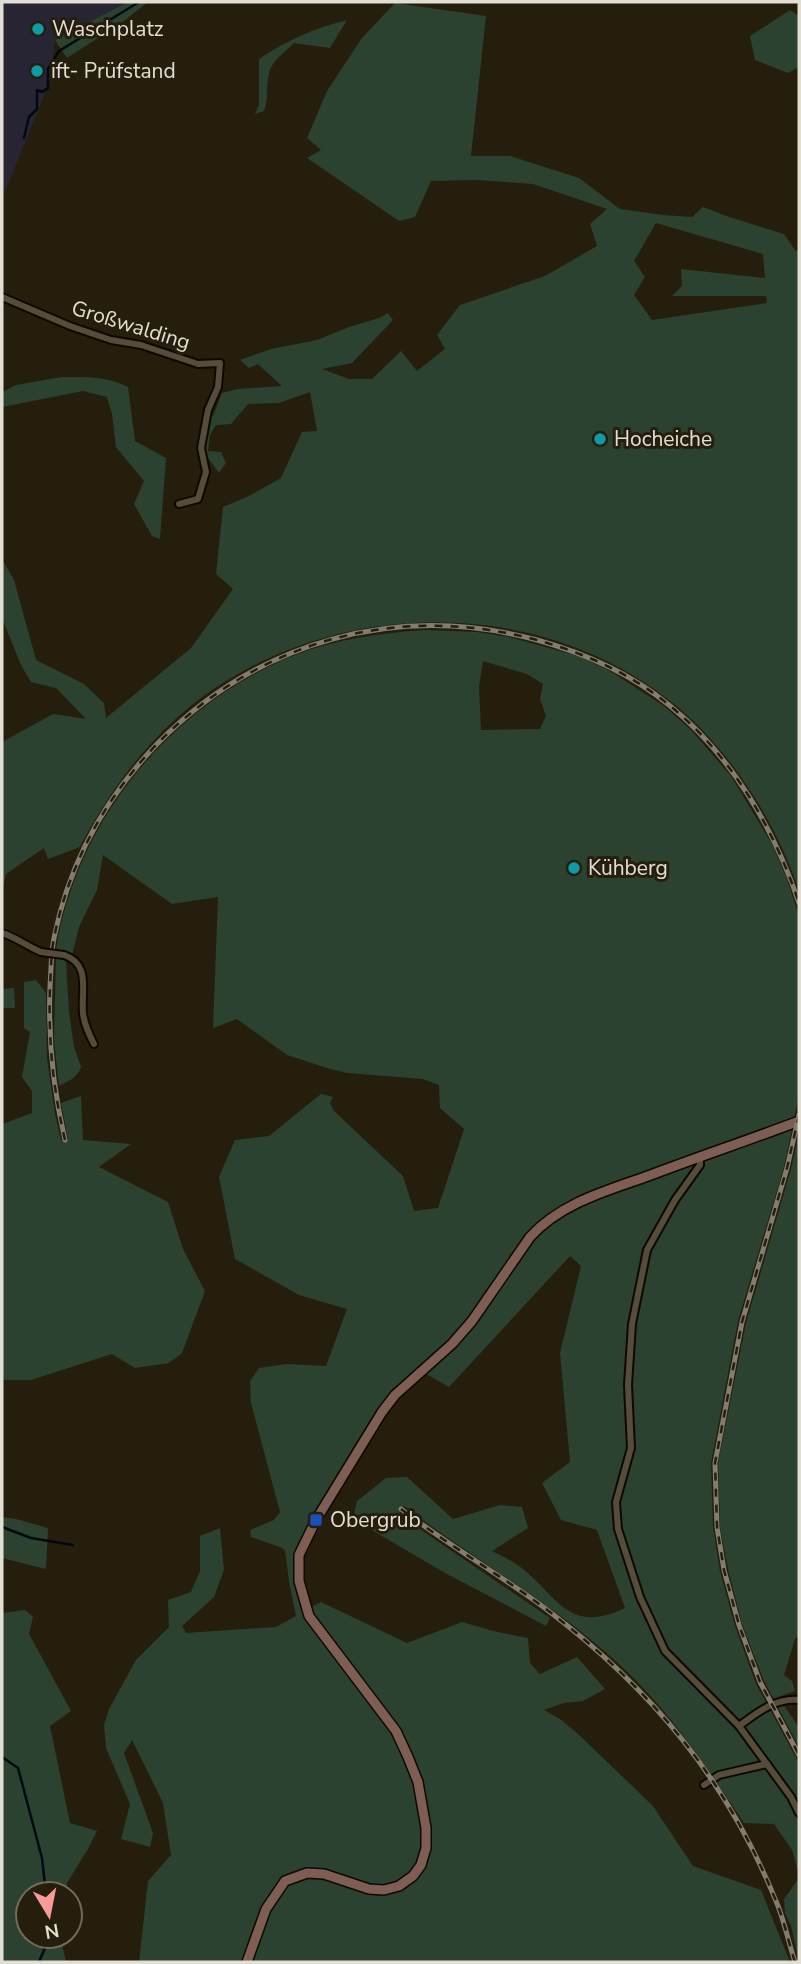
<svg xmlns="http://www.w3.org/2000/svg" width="801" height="1964" font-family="'Nunito Sans',sans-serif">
<rect width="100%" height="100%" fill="#261e0d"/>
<!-- industrial -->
<path fill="#272434" d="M 2,2 L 128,2 L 55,40 L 50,81 L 6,189 L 2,194 Z"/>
<!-- green -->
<g fill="#2a422f" fill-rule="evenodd">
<path d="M 128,2 L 148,2 L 124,21 L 67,58 L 55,40 Z"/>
<path d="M 395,3 L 486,16 L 471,156 L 510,156 L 579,178 L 620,209 L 663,215 L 692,217 L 703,207 L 729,217 L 784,234 L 795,250 L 799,252 L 799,891 C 776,821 728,746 669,700 C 539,598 347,598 212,690 C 155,729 111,787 80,847 L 48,859 L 44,848 L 6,874 L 2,892 L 2,742 L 53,714 L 86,719 L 56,688 L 31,682 L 21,665 L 2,618 L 2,559 L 14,580 L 36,660 L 84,684 L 104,703 L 106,718 L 191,648 L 233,589 L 216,574 L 223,507 L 249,496 L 281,478 L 302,432 L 317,431 L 310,392 L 279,403 L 248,404 L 231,424 L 216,425 L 210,435 L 208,451 L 221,452 L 226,463 L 219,473 L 205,454 L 210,415 L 213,416 L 222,393 L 238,389 L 282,386 L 258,364 L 249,368 L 240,360 L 271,349 L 317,340 L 349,327 L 379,318 L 388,313 L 393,320 L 352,363 L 322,369 L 349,379 L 372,379 L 401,351 L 417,371 L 445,349 L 437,335 L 460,305 L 545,276 L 597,246 L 590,224 L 607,209 L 533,184 L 477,180 L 431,181 L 415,217 L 399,221 L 307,158 L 321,150 L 307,138 L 327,91 L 362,38 ZM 656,223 L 763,254 L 765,278 L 681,269 L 682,286 L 672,296 L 766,296 L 767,303 L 652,320 L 634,295 L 645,277 L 634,261 Z"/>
<path d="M 790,10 L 799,16 L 799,67 L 788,73 L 755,60 L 750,36 Z"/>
<path d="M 347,20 L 330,48 L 294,43 C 288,50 278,56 273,64 C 264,77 270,97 264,111 L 255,114 L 259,105 L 259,59 C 287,40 315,28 347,20 Z"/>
<path d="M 62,377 C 85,377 107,376 128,387 L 135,441 L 166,458 L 160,539 L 152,536 L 134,504 L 144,481 L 116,447 L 112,414 L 107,397 L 83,391 L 2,407 L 2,392 L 16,385 Z"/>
<path d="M 425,630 L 477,632 L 509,637 L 578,656 L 610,671 L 664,706 L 691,730 L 731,776 L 772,844 L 787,879 L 799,916 L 799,1095 L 784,1167 L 738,1321 L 711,1463 L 713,1527 L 720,1571 L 735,1626 L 756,1684 L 799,1763 L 799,1875 L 792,1850 L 774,1824 L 744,1823 C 702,1760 662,1699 603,1650 C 541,1596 469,1556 404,1506 L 399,1513 L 424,1532 L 550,1618 L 546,1626 L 445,1573 L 353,1519 L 357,1501 L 386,1478 L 407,1477 L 453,1519 L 500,1505 L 522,1507 L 528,1528 L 492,1551 C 500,1555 509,1559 516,1564 C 556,1591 565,1637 625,1608 L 597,1530 L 561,1520 L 542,1483 L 570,1462 L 560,1353 L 581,1266 L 570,1256 L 449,1387 L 421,1371 L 395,1395 L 299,1555 L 307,1609 L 321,1602 L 407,1643 L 462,1622 L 493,1631 L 528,1638 L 530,1663 L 540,1674 L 577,1657 L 605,1689 L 583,1701 L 564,1703 L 544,1710 L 560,1719 L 577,1733 L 653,1806 L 693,1866 L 761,1890 L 790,1962 L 139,1962 L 148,1881 L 171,1855 L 163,1803 L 132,1740 L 124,1753 L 153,1833 L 150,1847 L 121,1839 L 130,1804 L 106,1748 L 104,1725 L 109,1709 L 136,1660 L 169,1627 L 168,1600 L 191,1592 L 200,1571 L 200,1536 L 220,1528 L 224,1570 L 214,1597 L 182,1626 L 186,1633 L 276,1627 L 296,1616 L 289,1581 L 285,1550 L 280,1547 L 251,1537 L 250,1530 L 274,1520 L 280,1512 L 251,1403 L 250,1381 L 259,1368 L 287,1364 L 326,1366 L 347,1309 L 299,1295 L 235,1259 L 219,1177 L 235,1140 L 269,1136 L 321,1094 L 333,1097 L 330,1103 L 334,1111 L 403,1176 L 414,1211 L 438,1208 L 464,1129 L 440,1108 L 439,1085 L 423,1079 L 347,1073 L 327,1068 L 287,1055 L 237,1019 L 213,1028 L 218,897 L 172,904 L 103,855 L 97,890 L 79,927 L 72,955 L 56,952 C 58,931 64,910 71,890 C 107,785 192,696 295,655 C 337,639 380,633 425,630 ZM 483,661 L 527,674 L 543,684 L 540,699 L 546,716 L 540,729 L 481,730 L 479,687 Z"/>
<path d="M 56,956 L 62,956 L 66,962 L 69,1012 L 74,1047 L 81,1067 L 79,1072 L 72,1079 L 59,1086 L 54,1040 Z"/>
<path d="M 36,980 L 46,993 L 47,1059 L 55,1114 L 61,1140 L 68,1139 L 61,1103 L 81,1096 L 83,1140 L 131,1144 L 99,1167 L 168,1202 L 183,1249 L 205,1291 L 182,1353 L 169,1363 L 135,1368 L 112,1354 L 31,1380 L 2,1380 L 2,1124 L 32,1113 L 32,1091 L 22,1077 L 30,1032 L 24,1028 L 24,982 Z"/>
<path d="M 14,988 L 15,1008 L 2,1008 L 2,989 Z"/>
<path d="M 799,1133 L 799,1636 L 795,1639 L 784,1675 L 792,1681 L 795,1691 L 778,1697 L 799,1727 L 799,1747 L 764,1681 L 742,1624 L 728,1569 L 720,1527 L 718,1463 L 746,1323 L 791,1169 Z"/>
<path d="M 2,1517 L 16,1519 L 48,1528 L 46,1569 L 2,1558 Z"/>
<path d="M 25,1610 L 33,1617 L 29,1634 L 71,1711 L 50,1726 L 70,1823 L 97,1831 L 88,1849 L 67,1883 L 67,1894 L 28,1894 L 28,1936 L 64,1936 L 63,1948 L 66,1962 L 2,1962 L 2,1613 Z"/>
<path d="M 799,1878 L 799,1962 L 791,1926 L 785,1913 L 784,1899 Z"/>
</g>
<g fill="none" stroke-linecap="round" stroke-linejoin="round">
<!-- stream -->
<g stroke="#000812" stroke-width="2.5">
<path d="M 24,138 L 29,117 L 37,109 L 37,90 L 42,92 L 48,88 L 48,69 L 59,51 L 139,2"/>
<path d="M 2,1527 L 31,1538 L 73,1545"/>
<path d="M 2,1757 L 18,1768 L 42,1858 L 46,1894"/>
<path d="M 39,1962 L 50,1936"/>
</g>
<defs>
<g id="street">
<path d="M 2,297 L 70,326 L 111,340 L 141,345 L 198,364 L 220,363 L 218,387 L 208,410 L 201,448 L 206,472 L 198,499 L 179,504"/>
<path d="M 2,933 C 13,936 29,947 41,952"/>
<path d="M 64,955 C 91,964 81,990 83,1013 C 84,1024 89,1034 94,1044"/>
<path d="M 700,1157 L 700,1165 L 675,1200 L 647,1250 L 632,1324 L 628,1385 L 631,1448 L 616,1502 L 618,1529 L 640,1597 L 665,1651 L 739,1726 L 791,1797 L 799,1813"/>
<path d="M 739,1726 C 758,1712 775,1698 799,1700"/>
<path d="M 704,1785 L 719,1775 L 767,1764"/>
</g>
<path id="secondary" d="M 247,1962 L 266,1909 L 285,1881 L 307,1873 L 324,1874 L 369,1889 L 384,1890 L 399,1886 L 413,1876 L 421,1865 L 426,1848 L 426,1828 L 418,1782 L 408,1757 L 396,1731 L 309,1616 L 299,1581 L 299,1555 L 316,1520 L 382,1412 L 395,1395 L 452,1344 L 472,1321 L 530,1237 C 561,1203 606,1191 648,1176 C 698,1157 749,1140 799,1121"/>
</defs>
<!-- street casing -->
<use href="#street" stroke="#0f0800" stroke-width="10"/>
<!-- secondary casing -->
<use href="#secondary" stroke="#0f0800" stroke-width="12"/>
<!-- street -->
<use href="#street" stroke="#554c39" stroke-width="6"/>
<!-- secondary -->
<use href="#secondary" stroke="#7e5d53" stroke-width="9"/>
<defs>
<g id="rail">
<path d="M 799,1115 L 787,1168 L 742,1322 L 715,1463 L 717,1527 L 724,1570 L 739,1625 L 760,1682 L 799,1755"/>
<path d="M 65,1140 C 53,1089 48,1039 50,987 C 51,971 51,953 54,938 C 69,864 105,798 157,744 C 258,641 397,602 537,640 C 584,653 630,673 669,705 C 731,755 774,828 799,903"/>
<path d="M 401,1509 C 448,1545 499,1574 546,1609 C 652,1689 729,1782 778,1906 C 785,1924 789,1944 795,1962"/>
</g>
</defs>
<!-- rail casing -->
<use href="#rail" stroke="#847d6f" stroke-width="5"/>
<!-- rail -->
<use href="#rail" stroke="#261e0d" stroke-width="2.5" stroke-dasharray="8" stroke-linecap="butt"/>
<defs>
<path id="street-bridge" d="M 41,952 L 64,955"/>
</defs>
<!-- street-bridge casing -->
<use href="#street-bridge" stroke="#0f0800" stroke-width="10" stroke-linecap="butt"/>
<!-- street-bridge -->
<use href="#street-bridge" stroke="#554c39" stroke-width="6"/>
</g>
<!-- markers -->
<g fill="#0f9aa8" stroke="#261e0d" stroke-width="2.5">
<circle cx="38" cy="29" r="7"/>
<circle cx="37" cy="71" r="7"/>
<circle cx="600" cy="439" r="7"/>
<circle cx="574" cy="868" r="7"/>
</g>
<rect fill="#1a4fb4" stroke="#261e0d" stroke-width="2.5" x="309" y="1513" width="14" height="14" rx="3.5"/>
<g text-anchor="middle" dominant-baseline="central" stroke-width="6" stroke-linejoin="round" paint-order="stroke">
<!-- poi labels -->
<g font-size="21" fill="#e3ded3" stroke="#261e0d" text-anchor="start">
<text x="52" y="29">Waschplatz</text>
<text x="51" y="71">ift- Prüfstand</text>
<text x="614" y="439">Hocheiche</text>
<text x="588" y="868">Kühberg</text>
<text x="330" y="1520">Obergrub</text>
</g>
<!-- street labels -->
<g font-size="21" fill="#e3ded3" stroke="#261e0d">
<text transform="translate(131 325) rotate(17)">Großwalding</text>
</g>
</g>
<!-- border -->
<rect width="801" height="1964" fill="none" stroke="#e3ded3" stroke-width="7"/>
<!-- north arrow -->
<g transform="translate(49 1915) rotate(170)"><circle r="33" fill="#261e0d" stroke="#726b5c" stroke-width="2"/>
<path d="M0-5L12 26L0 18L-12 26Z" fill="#f59c96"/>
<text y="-10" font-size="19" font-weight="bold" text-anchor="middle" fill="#e3ded3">N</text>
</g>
</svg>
